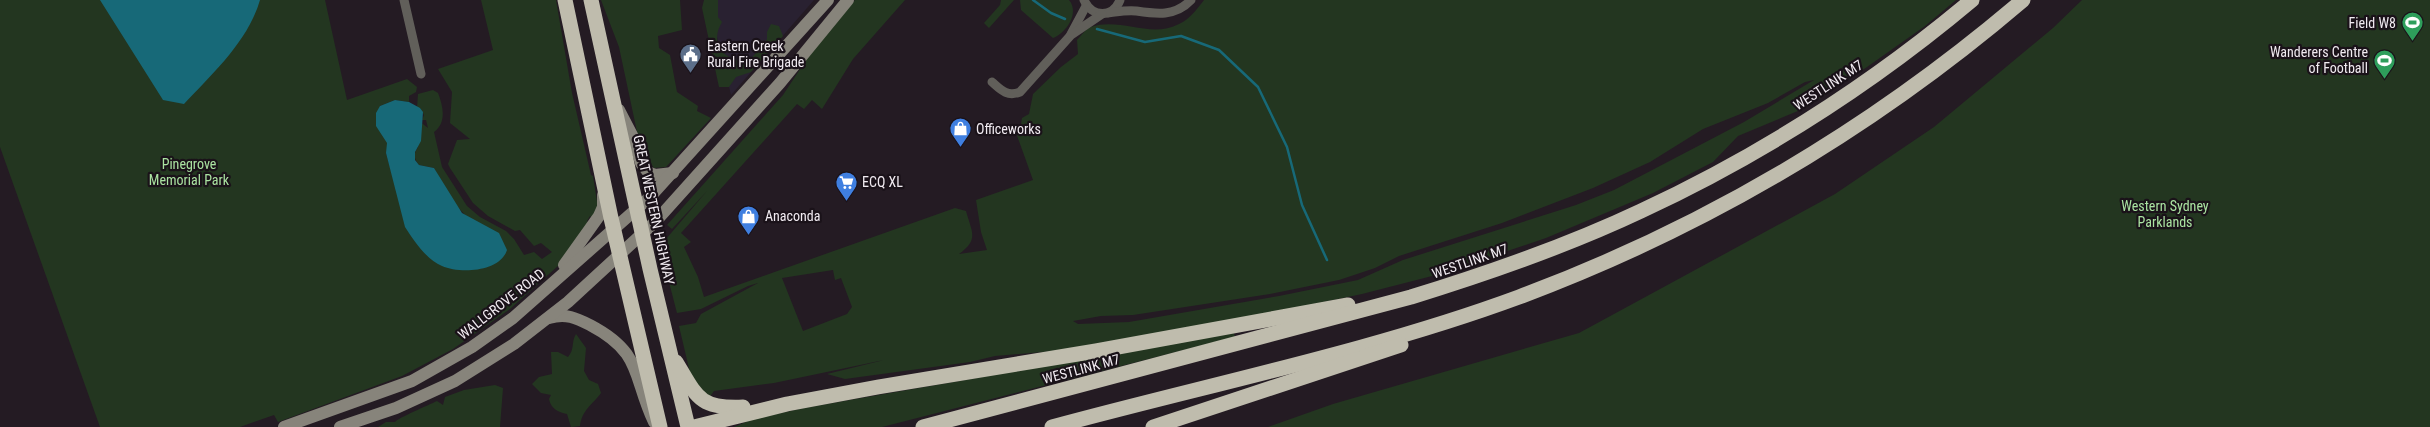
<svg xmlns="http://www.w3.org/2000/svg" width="2430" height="427" font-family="'Roboto Condensed',sans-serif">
<rect width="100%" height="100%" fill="#241b23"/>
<!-- education -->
<path fill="#292131" d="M 708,0 L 814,0 L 731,95 Z"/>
<!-- green -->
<g fill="#233620" fill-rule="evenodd">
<path d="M 0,0 L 325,0 L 347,100 L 407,79 L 417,87 L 416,92 L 409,96 L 409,102 L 395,100 L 380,106 L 419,121 L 428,128 L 426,120 L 422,120 L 424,115 L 420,108 L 417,108 L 418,94 L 433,90 L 438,93 C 443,106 447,122 434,132 L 442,167 L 467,206 L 480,217 L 506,231 L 514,239 L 524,255 L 534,252 L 542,259 L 552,252 L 541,243 L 534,246 L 520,230 L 515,231 L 488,216 L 473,203 L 450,168 L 448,164 L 457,140 L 470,139 L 450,123 L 452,92 L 438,69 L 493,50 L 481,0 L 556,0 L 572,93 L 591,175 L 593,176 L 598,208 L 593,219 L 590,216 L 587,221 L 590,225 L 559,265 L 510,309 L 453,349 L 402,376 L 278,422 L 274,415 L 240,427 L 100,427 L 0,147 ZM 418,147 C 413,154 414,159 419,165 L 434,168 C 444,187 454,207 471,220 L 398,195 L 386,153 Z"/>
<path d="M 601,0 L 680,0 L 682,30 L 658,36 L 659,48 L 670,55 L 677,92 L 698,106 L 697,111 L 711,118 L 666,167 L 654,168 L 649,161 L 643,160 L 619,47 Z"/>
<path d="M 704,0 L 718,0 L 718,17 L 722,22 C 708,45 726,63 750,60 L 767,39 L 767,32 L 771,24 L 779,26 L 783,36 L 751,72 L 736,77 L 729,87 L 719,87 L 702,8 Z"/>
<path d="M 855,0 L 905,0 L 853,59 L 822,109 L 812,100 L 804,109 L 797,104 L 681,233 L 691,242 L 684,247 L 698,277 L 704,297 L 955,208 L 966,211 C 972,233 979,239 959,254 L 987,250 L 981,232 L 976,200 L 1033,180 L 1015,130 L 1021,124 L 1022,118 L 1029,114 L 1033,94 L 1061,67 L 1078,54 L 1077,40 C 1081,36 1086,28 1091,27 C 1120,17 1151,39 1179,24 C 1190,19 1197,9 1204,0 L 1956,0 L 1925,26 L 1867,67 L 1805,108 L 1738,136 L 1713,162 L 1653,193 L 1546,238 L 1436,275 L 1362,294 L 1280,311 L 1055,351 L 995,356 L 970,362 L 845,379 L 827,374 L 884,360 L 774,383 L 714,391 L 709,398 L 691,377 L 679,326 L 696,323 L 701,314 L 758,283 L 748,286 L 701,309 L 677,313 L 670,286 L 658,253 L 661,253 L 666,239 L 707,191 L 672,229 L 667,225 L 783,95 L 822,36 ZM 1814,80 L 1744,122 L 1614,190 L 1576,205 L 1403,260 L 1358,280 L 1279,296 L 1129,322 L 1078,324 L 1073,321 L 1101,316 L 1133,315 L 1270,294 L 1339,280 L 1375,268 L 1399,256 L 1502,223 L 1593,188 L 1650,162 L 1703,129 L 1768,103 L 1805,82 ZM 833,270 L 835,280 L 841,278 L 852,307 L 847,314 L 803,331 L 782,278 Z"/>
<path d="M 1001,0 L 1014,0 L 989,28 L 984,23 L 1000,5 Z"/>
<path d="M 1020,0 L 1069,0 C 1080,13 1066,33 1053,38 L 1021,10 Z"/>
<path d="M 2082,0 L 2430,0 L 2430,427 L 1268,427 L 1333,404 L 1579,333 L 1835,194 L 1934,127 L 2053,28 Z"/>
<path d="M 1234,333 L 1235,337 L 882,427 L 734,427 L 753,419 L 804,408 Z"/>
<path d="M 576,334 L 586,348 L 584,371 L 589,380 L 598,384 L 601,393 C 592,405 582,410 580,426 L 571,427 L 567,414 C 558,412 551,409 549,399 L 551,395 L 541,393 L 532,384 L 539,377 L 552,374 L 551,352 L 558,352 L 568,357 C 575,349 571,342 576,334 Z"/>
<path d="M 495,385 L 503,388 L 500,427 L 378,427 L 386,422 L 395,422 C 398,418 429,405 437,401 L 443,405 L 445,397 L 464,390 Z"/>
</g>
<!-- water -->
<g fill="#176978">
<path d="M 100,0 L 260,0 C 248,41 213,73 184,104 L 163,100 Z"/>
<path d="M 395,100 L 409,102 L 420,108 L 423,112 L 421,141 L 415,152 L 415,160 L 419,165 L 434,168 L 462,213 L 499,233 L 507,250 C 500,272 460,274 442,266 C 426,259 414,241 405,227 L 386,153 L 387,143 L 376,126 L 376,113 L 380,106 Z"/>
</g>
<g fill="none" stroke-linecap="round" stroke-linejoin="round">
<!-- stream -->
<g stroke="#176978" stroke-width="2.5">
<path d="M 1033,0 L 1051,13 L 1065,19"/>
<path d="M 1097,29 L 1145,42 L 1181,36 L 1219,50 L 1258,87 L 1287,147 L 1302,205 L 1327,260"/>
</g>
<!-- street -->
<g stroke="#615f5a" stroke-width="9">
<path d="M 404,0 L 421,74"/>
<path d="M 1084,0 C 1092,18 1113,18 1120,0"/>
<path d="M 1108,13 C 1117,12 1126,10 1136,11 C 1156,14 1175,17 1191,0"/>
<path d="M 1071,34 L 1086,6"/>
<path d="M 992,82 C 1001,90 1007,97 1020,92 L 1071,35 L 1102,14"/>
</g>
<!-- secondary -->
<g stroke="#87847b" stroke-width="12">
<path d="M 619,110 L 633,137 L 641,163 L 648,172 L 655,175 L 673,173"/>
<path d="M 564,265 L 599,216 L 603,207 L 603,195"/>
<path d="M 549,318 C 566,313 576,318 590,325 C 643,353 632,375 654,422"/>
<path d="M 284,427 L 412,381 L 472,347 L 513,318 L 650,197 L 828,0"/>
<path d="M 340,427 L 396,408 L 455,381 L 514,344 L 568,302 L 656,221 L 780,83 L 848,0"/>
</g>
<!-- highway -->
<g stroke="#bfbcad" stroke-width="15">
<path d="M 565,0 L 611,218 L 660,427"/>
<path d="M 591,0 L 650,269 L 688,427"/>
<path d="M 676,362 C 697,397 699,409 743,407"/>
<path d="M 694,427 L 787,404 L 878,387 L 1096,351 L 1348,305"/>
<path d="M 923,427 L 1411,297 C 1489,273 1567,246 1641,211 C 1759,156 1872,84 1972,0"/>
<path d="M 1052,427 C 1206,385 1370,352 1519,297 C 1704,228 1873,128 2023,0"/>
<path d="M 1153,427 L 1401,345"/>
</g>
</g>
<!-- icons -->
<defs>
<symbol id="stadium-pin" viewBox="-11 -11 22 30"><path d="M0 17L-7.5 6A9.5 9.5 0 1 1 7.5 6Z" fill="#2e9e5b" stroke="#1a1219"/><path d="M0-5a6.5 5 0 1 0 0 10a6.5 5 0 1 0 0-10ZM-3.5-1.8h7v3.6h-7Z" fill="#fff"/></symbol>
<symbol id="civic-pin" viewBox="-11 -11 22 30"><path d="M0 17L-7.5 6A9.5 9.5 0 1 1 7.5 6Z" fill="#5c6f8a" stroke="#1a1219"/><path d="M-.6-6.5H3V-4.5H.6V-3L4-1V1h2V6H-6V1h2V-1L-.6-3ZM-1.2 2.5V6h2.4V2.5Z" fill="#fff"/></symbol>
<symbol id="shop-pin" viewBox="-11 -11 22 30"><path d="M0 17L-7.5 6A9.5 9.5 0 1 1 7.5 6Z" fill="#3f7fe0" stroke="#1a1219"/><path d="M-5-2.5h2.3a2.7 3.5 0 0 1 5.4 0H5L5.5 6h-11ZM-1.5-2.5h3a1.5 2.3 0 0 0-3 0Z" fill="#fff"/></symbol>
<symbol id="supermarket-pin" viewBox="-11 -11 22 30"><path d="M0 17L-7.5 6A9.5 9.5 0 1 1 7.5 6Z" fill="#3f7fe0" stroke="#1a1219"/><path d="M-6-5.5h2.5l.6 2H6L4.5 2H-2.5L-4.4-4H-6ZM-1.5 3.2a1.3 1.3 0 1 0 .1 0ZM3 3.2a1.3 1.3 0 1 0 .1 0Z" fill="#fff"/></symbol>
</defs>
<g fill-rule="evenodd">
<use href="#stadium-pin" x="2400" y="10" width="25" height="34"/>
<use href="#civic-pin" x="678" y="42" width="25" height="34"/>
<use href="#stadium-pin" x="2372" y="48" width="25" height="34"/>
<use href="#shop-pin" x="948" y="116" width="25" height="34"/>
<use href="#supermarket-pin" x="834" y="170" width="25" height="34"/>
<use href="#shop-pin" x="736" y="204" width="25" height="34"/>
</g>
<g text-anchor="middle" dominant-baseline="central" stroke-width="4.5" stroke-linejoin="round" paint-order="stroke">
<!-- poi labels -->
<g font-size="14" fill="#f1ebf1" stroke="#1a1219" text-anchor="start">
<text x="2396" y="23" text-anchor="end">Field W8</text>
<text x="707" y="46">Eastern Creek<tspan x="707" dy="16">Rural Fire Brigade</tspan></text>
<text x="2368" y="52" text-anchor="end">Wanderers Centre<tspan x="2368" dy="16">of Football</tspan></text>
<text x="976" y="129">Officeworks</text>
<text x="862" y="182">ECQ XL</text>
<text x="765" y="216">Anaconda</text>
</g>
<!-- street labels -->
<g font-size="14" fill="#f1ebf1" stroke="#1a1219">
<text transform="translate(1828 85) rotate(-33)">WESTLINK M7</text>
<text transform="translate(654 210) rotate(78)">GREAT WESTERN HIGHWAY</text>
<text transform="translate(1470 261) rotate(-19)">WESTLINK M7</text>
<text transform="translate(501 304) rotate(-38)">WALLGROVE ROAD</text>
<text transform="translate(1081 369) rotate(-15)">WESTLINK M7</text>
</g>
<!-- park labels -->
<g font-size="14" fill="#aae3a1" stroke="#1a1219">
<text x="189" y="164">Pinegrove<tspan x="189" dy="16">Memorial Park</tspan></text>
<text x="2165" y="206">Western Sydney<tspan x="2165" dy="16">Parklands</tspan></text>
</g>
</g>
</svg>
